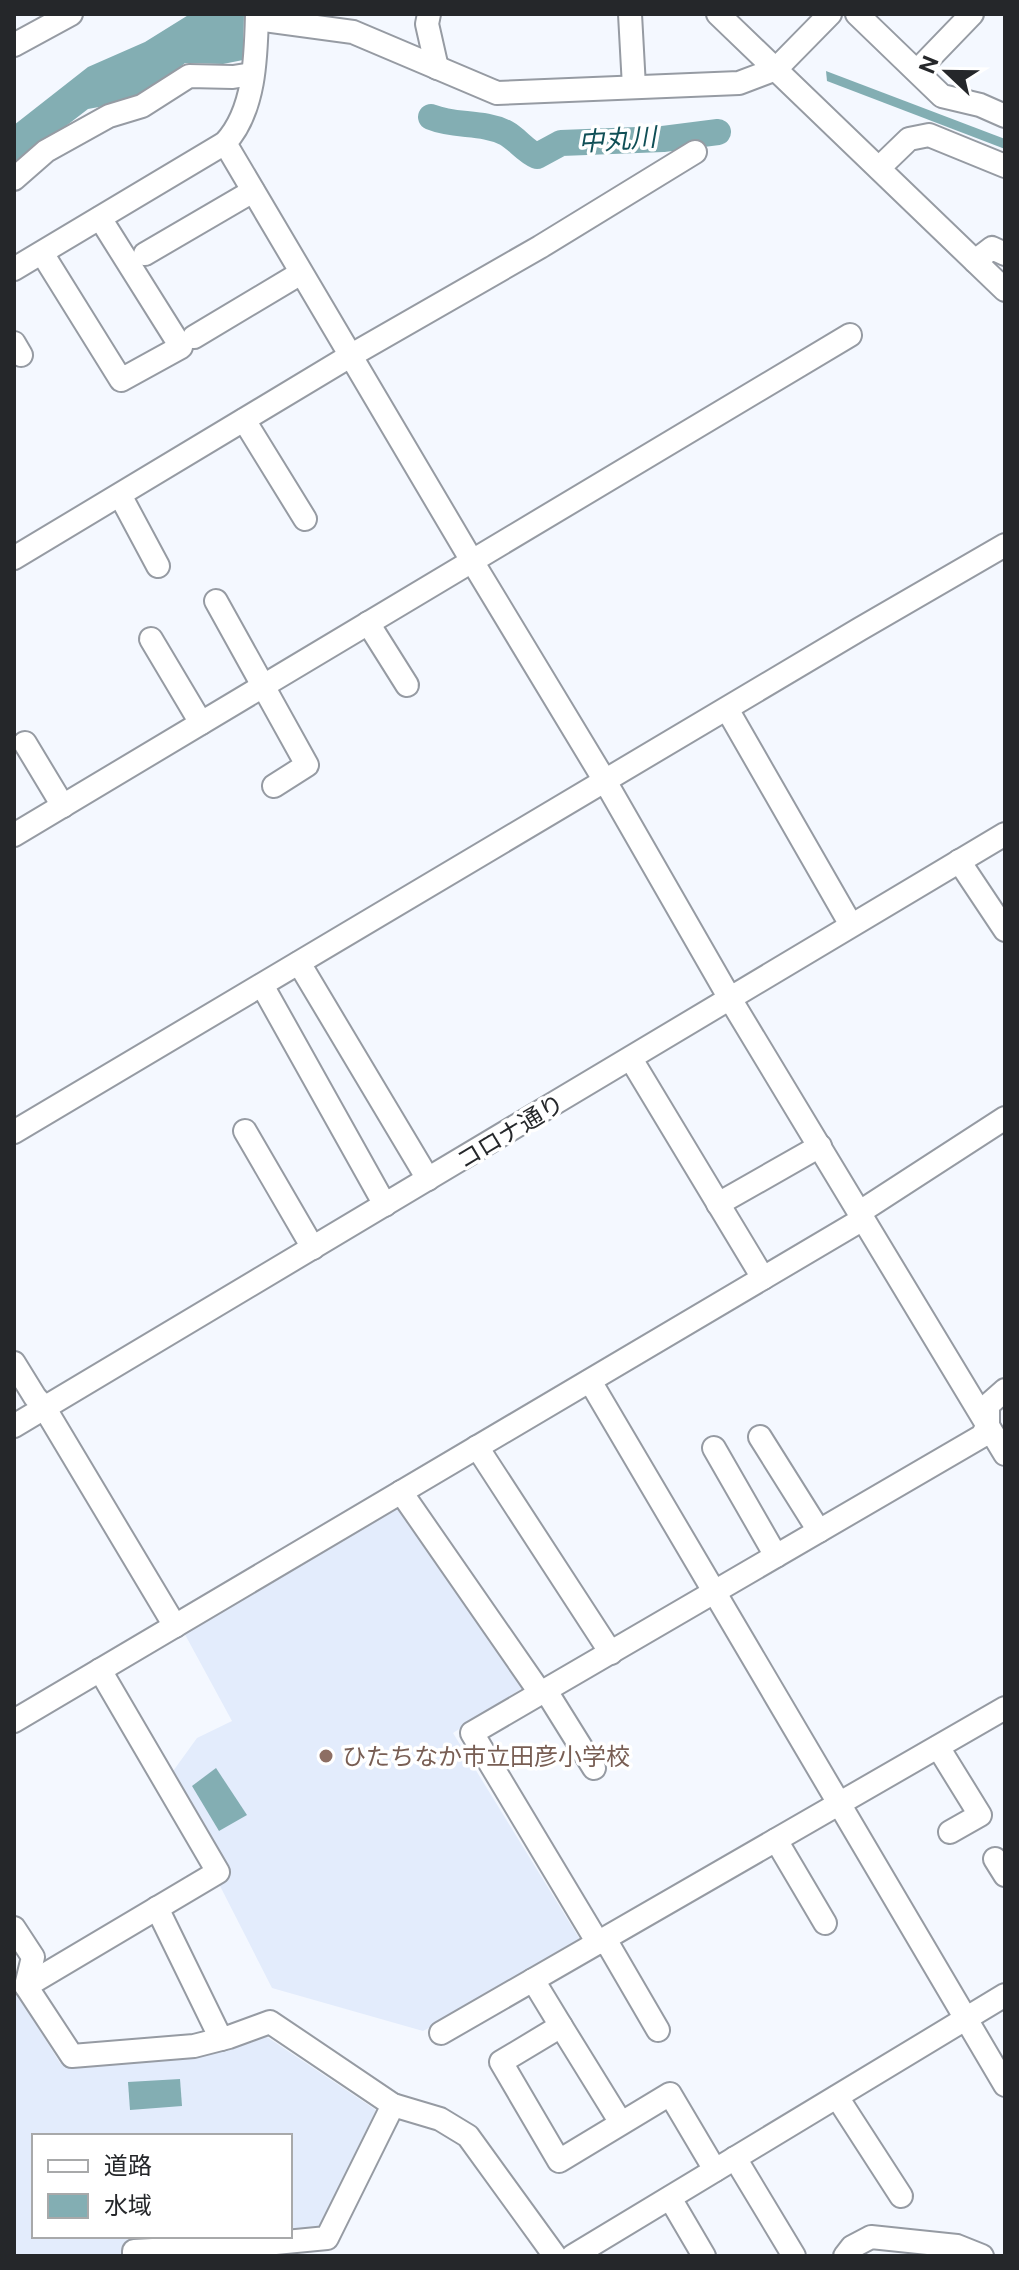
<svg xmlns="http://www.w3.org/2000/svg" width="1019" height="2270" font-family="'Public Sans','Noto Sans JP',sans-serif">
<rect width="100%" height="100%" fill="#f4f8ff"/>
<!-- built -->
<g fill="#e3ecfc">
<path d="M 395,1501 L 524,1687 L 453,1733 L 584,1946 L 423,2031 L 272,1988 L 219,1884 L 171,1774 L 197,1738 L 232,1721 L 182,1629 Z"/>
<path d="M 14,1988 L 60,2063 L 194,2053 L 261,2033 L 376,2110 L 317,2232 L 290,2234 L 290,2136 L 34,2136 L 34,2236 L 266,2236 L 125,2256 L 14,2256 Z"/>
</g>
<!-- water -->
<g fill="#83aeb3">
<path d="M 190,14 L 244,14 L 243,60 L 223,64 L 185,63 L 142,99 L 88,109 L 14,166 L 14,125 L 88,67 L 145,42 Z"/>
<path d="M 826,71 L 1005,139 L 1005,149 L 827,81 Z"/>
<path d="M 216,1768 L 247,1815 L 219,1831 L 192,1786 Z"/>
<path d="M 180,2079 L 182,2106 L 130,2110 L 128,2082 Z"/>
</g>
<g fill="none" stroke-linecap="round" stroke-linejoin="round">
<!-- river -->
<path stroke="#83aeb3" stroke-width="26" d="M 431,117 C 455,127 482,121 506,133 C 517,139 525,151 537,156 L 561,143 L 663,139 L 718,132"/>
<defs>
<g id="minor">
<path d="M 429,14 L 427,24 L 437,68"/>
<path d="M 630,14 L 634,87"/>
<path d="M 718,14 L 1005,290"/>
<path d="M 857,14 L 942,96 L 980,105 L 1005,116"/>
<path d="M 257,19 L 353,32 L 497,93 L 739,83 L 776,69 L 830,14"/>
<path d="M 14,45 L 71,14"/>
<path d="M 917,71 L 972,14"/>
<path d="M 225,143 L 472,561 L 605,781 L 729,997 L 1005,1454"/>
<path d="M 879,168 L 909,139 L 929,135 L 1005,166"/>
<path d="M 14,179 L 46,151 L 109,116 L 142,106 L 189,76 L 233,77 L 252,74"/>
<path d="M 42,253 L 121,380 L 181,347 L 100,218"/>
<path d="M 145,254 L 253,191"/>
<path d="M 975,261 L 992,248 L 1005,254"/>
<path d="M 14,269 L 225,143 C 255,111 256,56 257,14"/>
<path d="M 194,337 L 301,273"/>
<path d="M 14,343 L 21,355"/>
<path d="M 244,420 L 305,519"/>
<path d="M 120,495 L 158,566"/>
<path d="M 14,558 L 350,356 L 540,247 L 695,152"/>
<path d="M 216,601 L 307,765 L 274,786"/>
<path d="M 368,623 L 407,685"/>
<path d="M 151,639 L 201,723"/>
<path d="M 727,709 L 851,925"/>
<path d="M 25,743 L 63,806"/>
<path d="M 14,835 L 850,335"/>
<path d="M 959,861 L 1005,930"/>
<path d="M 299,963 L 428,1179"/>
<path d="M 262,985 L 385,1205"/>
<path d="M 631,1059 L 763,1278"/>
<path d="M 245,1131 L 313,1248"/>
<path d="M 14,1132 L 860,629 L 1005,545"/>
<path d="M 718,1204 L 820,1146"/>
<path d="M 860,1212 L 1005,1118"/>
<path d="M 14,1363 L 35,1397 L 44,1407 L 175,1626"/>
<path d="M 590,1381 L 1005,2085"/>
<path d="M 14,1426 L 1005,834"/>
<path d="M 760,1437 L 819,1531"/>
<path d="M 477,1447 L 611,1653"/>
<path d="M 714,1448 L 776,1556"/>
<path d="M 401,1492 L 541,1694"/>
<path d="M 546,1691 L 594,1768"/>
<path d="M 14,1721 L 863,1219"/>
<path d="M 938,1747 L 980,1815 L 950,1832"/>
<path d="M 776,1840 L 825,1923"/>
<path d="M 995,1859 L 1005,1875"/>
<path d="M 157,1908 L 221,2039"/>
<path d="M 14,1928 L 33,1957 L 26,1986 L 72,2056 L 194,2046 L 229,2037 L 270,2022 L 393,2105 L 440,2119 L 468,2136 L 555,2256"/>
<path d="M 605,1939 L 658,2030"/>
<path d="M 598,1943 L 472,1733 L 982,1436 L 988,1425 L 988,1405 L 1005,1390"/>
<path d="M 533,1980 L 561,2026 L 501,2062 L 559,2161 L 670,2094 L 715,2170"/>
<path d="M 26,1986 L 218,1872 L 100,1670"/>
<path d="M 561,2026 L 621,2123"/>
<path d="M 441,2033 L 1005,1708"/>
<path d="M 837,2097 L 901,2196"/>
<path d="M 735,2158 L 794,2256"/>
<path d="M 670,2198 L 704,2256"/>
<path d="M 134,2256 L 134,2251 L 265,2244 L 327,2238 L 393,2105"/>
<path d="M 573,2256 L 1005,1995"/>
<path d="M 845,2256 L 852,2247 L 871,2237 L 957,2246 L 982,2256"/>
</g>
</defs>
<!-- minor casing -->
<use href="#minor" stroke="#969ba3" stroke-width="26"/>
<!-- minor -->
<use href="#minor" stroke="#fff" stroke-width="22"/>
</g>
<!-- markers -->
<circle fill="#8d6e63" stroke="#fff" stroke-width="3" cx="326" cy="1756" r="8"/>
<g text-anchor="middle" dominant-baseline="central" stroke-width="7" stroke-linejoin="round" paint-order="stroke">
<!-- street labels -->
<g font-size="24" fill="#25272a" stroke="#fff">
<text transform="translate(510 1131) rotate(-31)">コロナ通り</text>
</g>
<!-- education labels -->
<g font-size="24" fill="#785e54" stroke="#fff" text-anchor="start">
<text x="342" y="1756">ひたちなか市立田彦小学校</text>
</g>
<!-- water labels -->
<g font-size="26" font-style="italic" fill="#104f56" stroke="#fff">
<text transform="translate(617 139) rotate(-4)">中丸川</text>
</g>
</g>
<!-- border -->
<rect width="1019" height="2270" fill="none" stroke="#25272a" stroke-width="32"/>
<!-- legend -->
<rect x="32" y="2134" width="260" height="104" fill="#ffffff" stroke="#a8a9aa" stroke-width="2"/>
<rect x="48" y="2160" width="40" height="12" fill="#ffffff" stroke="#a8a9aa" stroke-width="2"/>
<text x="104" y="2174" font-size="24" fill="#25272a">道路</text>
<rect x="48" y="2194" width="40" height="24" fill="#83aeb3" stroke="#a8a9aa" stroke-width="2"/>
<text x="104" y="2214" font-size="24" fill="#25272a">水域</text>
<!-- north arrow -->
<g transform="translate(947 72) rotate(292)" stroke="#ffffff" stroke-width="6" paint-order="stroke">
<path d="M0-6L14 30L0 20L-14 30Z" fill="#25272a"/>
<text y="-12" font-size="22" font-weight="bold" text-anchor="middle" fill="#25272a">N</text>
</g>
</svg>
